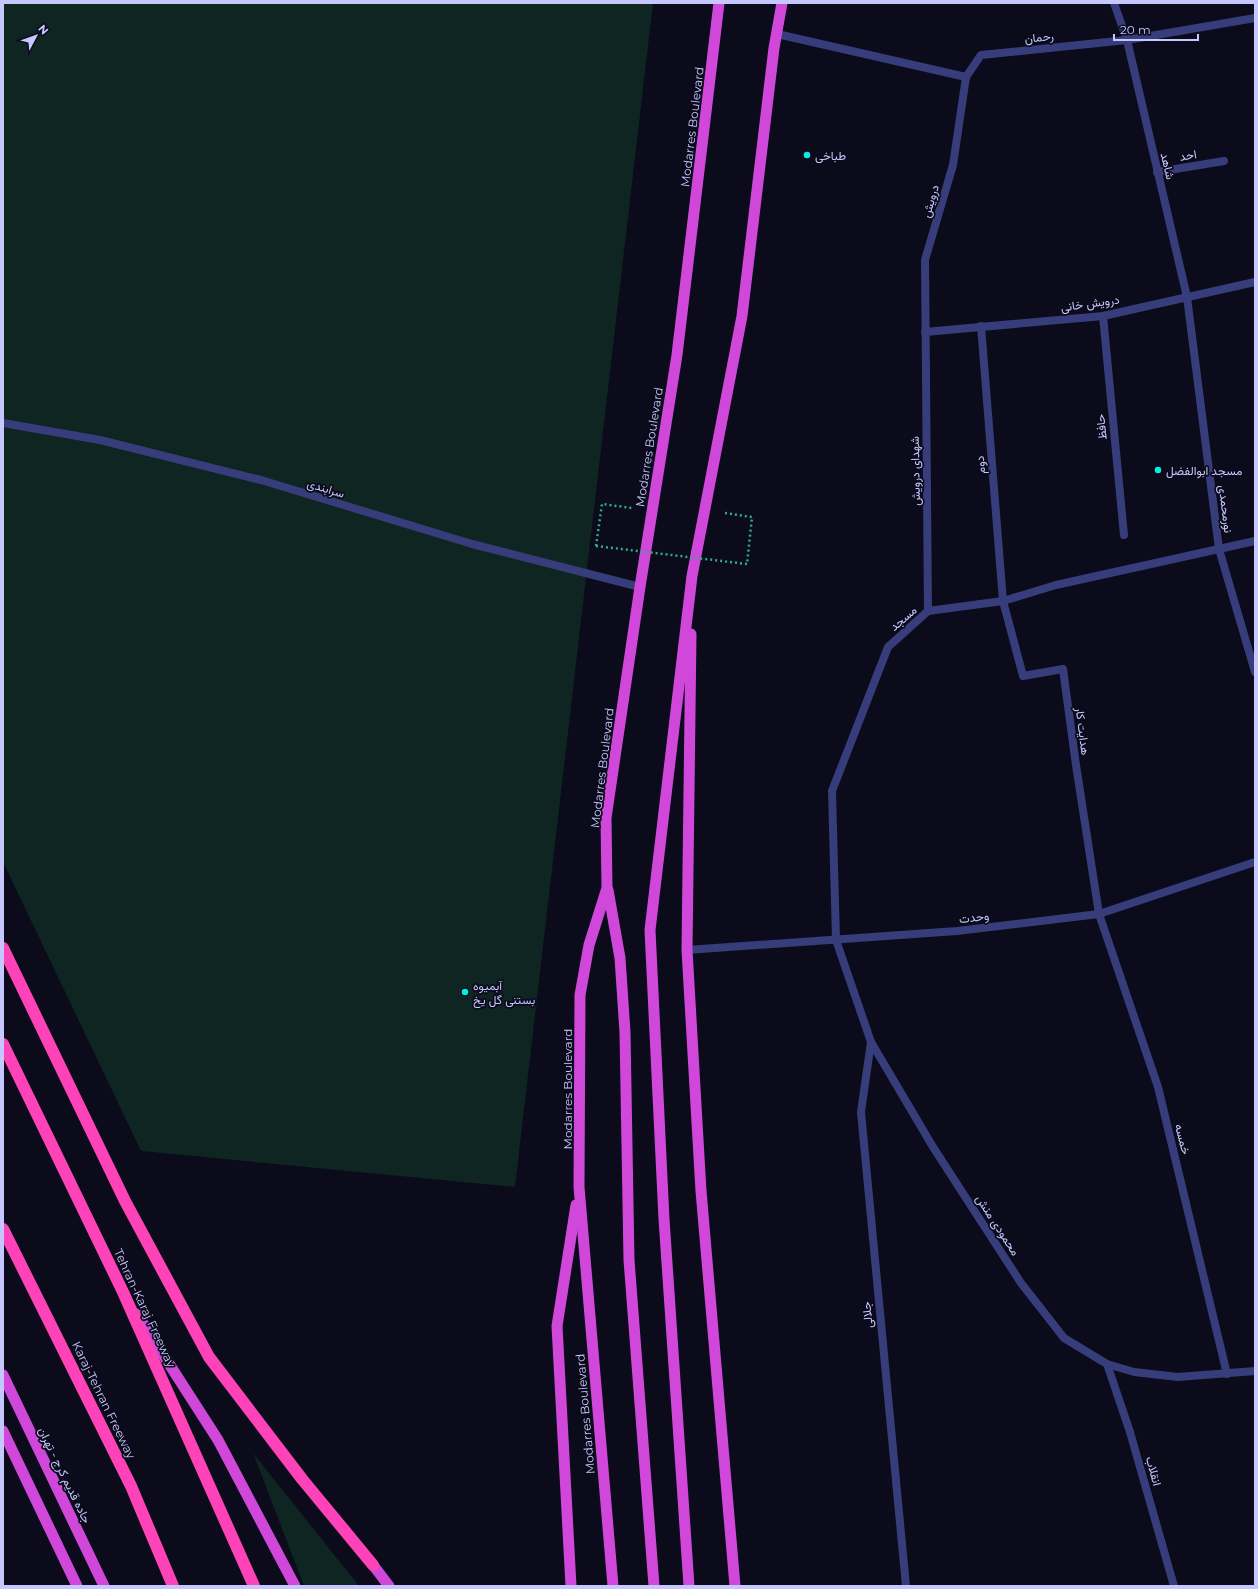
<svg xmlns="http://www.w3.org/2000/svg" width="1258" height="1589" font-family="Montserrat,Vazirmatn,sans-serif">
<rect width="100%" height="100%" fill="#0b0b1b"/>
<!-- green -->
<g fill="#0e2521">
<path d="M 3,3 L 653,3 L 515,1187 L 141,1151 L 3,862 Z"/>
<path d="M 253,1453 L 359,1586 L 304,1586 Z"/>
</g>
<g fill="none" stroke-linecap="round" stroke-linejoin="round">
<!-- path -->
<g stroke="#2dac92" stroke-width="2.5" stroke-dasharray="2 3" stroke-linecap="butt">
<path d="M 725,513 L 752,517 L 747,564"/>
<path d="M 596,546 L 602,504 L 632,508"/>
</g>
<!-- service -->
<path stroke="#363d7a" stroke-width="8" d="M 3,423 L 100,440 L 261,480 L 472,544 L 640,587"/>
<!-- minor -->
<g stroke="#363d7a" stroke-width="8">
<path d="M 777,34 L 966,77"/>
<path d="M 1157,172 L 1224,161"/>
<path d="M 1103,316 L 1124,535"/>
<path d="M 981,326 L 1003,601 L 1023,676 L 1063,669 L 1076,765 L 1099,914 L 1158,1087 L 1227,1374"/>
<path d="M 925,332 L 1103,316 L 1255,282"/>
<path d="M 1255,541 L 1056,585 L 1003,601 L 928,611 L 888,647 L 832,791 L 836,940 L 871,1042 L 933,1147 L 1021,1283 L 1064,1338 L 1107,1364 L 1134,1372 L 1178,1377 L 1255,1371"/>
<path d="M 928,611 L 925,260 L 953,165 L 966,77 L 981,55 L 1127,40 L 1255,18"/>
<path d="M 871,1042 L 861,1112 L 906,1586"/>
<path d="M 1107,1364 L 1130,1432 L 1174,1586"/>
</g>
<!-- tertiary -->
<g stroke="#363d7a" stroke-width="8">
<path d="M 1114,3 L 1127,40 L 1187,297 L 1219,549 L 1255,672"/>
<path d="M 687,950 L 957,931 L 1099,914 L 1255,862"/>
</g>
<!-- trunk -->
<g stroke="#d048da" stroke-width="11">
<path d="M 691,634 L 687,950 L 701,1191 L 735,1586"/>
<path d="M 608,890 L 620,958 L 625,1032 L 629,1260 L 654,1586"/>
<path d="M 137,1314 L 218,1440 L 295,1586"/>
<path d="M 3,1375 L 104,1586"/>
<path d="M 3,1431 L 77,1586"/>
<path d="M 373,1565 L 389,1586"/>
<path d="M 571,1586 L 557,1326 L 576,1205"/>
<path d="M 613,1586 L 579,1187 L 580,995 L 589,945 L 607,888 L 606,818 L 640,587 L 677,355 L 719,3"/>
<path d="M 689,1586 L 664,1219 L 650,930 L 692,576 L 742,316 L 774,48 L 782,3"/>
</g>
<!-- motorway -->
<g stroke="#fe42b7" stroke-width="12">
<path d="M 3,948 L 125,1201 L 209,1357 L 302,1479 L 373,1565"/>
<path d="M 3,1044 L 123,1292 L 254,1586"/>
<path d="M 3,1229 L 131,1486 L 173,1586"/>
</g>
<!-- path-bridge -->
<path stroke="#2dac92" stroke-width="2.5" stroke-dasharray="2 3" stroke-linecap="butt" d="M 596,546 L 747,564"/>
</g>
<!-- markers -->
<g fill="#02efe5" stroke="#0b0b1b" stroke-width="1.5">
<circle cx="807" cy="155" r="4"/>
<circle cx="1158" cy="470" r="4"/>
<circle cx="465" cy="992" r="4"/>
</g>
<g text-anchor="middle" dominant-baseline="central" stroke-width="3.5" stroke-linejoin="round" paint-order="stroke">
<!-- street labels -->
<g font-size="12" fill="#c6c7ff" stroke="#0b0b1b">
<text transform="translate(1039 37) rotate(-6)">رحمان</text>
<text transform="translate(692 127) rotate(-83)">Modarres Boulevard</text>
<text transform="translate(1188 155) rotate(-10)">احد</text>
<text transform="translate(1168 166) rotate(77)">شاهد</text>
<text transform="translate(930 201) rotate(-73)">درویش</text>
<text transform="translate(1090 303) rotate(-8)">درویش خانی</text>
<text transform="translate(1101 427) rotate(-96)">حافظ</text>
<text transform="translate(649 447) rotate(-81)">Modarres Boulevard</text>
<text transform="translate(980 465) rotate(-95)">دوم</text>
<text transform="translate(915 471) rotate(-91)">شهدای درویش</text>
<text transform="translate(326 488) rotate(17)">سرابندی</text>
<text transform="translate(1226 509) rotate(83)">نورمحمدی</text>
<text transform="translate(903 618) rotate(-41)">مسجد</text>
<text transform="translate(1083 731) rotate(83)">هدایت کار</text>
<text transform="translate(602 768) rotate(-83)">Modarres Boulevard</text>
<text transform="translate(974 917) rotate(-7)">وحدت</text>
<text transform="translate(567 1089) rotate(-90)">Modarres Boulevard</text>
<text transform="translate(1183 1139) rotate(76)">خمسه</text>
<text transform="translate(998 1225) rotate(57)">محمودی منش</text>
<text transform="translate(145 1308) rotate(65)">Tehran-Karaj Freeway</text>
<text transform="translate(867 1315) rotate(-96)">جلالی</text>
<text transform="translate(104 1400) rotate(64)">Karaj-Tehran Freeway</text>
<text transform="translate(585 1414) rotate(-95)">Modarres Boulevard</text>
<text transform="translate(1154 1471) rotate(75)">انقلاب</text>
<text transform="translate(65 1475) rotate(64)">جاده قدیم کرج - تهران</text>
</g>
<!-- poi labels -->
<g font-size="12" fill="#c6c7ff" stroke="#0b0b1b" text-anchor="start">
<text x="815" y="155">طباخی</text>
<text x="1166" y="470">مسجد ابوالفضل</text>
<text x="473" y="985">آبمیوه<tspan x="473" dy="14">بستنی گل یخ</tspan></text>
</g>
</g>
<!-- border -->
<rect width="1258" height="1589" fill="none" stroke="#c6c7ff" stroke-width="8"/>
<!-- north arrow -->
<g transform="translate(36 36) rotate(49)" stroke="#0b0b1b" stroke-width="3" paint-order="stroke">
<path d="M0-3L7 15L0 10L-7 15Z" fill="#c6c7ff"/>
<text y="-6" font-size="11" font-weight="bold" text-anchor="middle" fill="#c6c7ff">N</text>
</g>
<!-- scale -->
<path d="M1114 34v6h84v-6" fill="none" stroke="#c6c7ff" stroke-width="2"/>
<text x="1120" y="34" font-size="12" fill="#c6c7ff" stroke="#0b0b1b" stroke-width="3" paint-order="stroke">20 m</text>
</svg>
